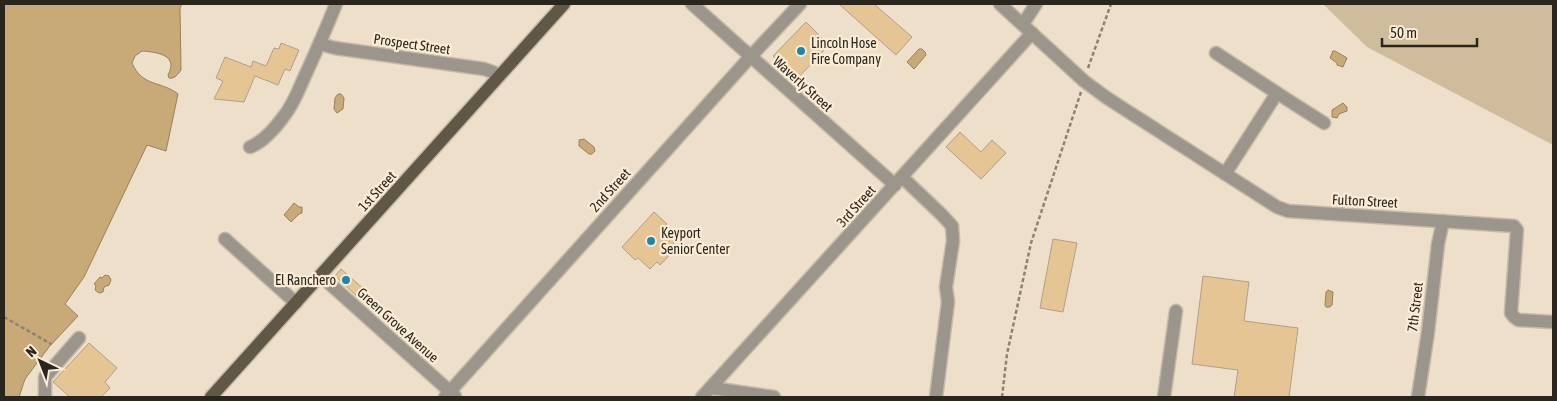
<svg xmlns="http://www.w3.org/2000/svg" width="1557" height="401" font-family="'Asap Condensed',sans-serif">
<rect width="100%" height="100%" fill="#eddfc9"/>
<!-- green -->
<path fill="#cfbc9d" d="M 1323,4 L 1553,4 L 1553,145 L 1367,47 Z"/>
<!-- water -->
<g fill="#c8a978" stroke="#99815d">
<path d="M 4,4 L 182,4 L 180,8 L 181,70 C 178,74 175,79 169,78 L 168,75 C 179,55 157,52 142,51 L 135,56 L 132,63 C 142,87 162,81 178,94 L 166,151 L 147,145 L 84,277 L 65,304 L 78,316 L 49,347 L 25,379 L 19,397 L 4,397 Z"/>
<path d="M 919,49 L 922,49 L 925,52 L 926,55 L 914,69 L 907,62 Z"/>
<path d="M 1333,51 L 1335,51 L 1347,58 L 1343,67 L 1337,65 L 1337,63 L 1330,58 Z"/>
<path d="M 338,94 L 341,94 L 344,98 L 343,109 L 337,113 L 334,109 L 335,98 Z"/>
<path d="M 1343,103 L 1347,107 L 1347,111 L 1339,114 L 1337,118 L 1332,117 L 1332,110 Z"/>
<path d="M 584,139 L 594,147 L 595,151 L 592,154 L 589,154 L 579,146 L 579,140 Z"/>
<path d="M 294,203 L 299,207 L 302,207 L 302,213 L 299,214 L 291,222 L 284,215 Z"/>
<path d="M 105,275 L 109,276 L 111,280 L 109,285 L 104,287 L 103,292 L 99,293 L 95,290 L 96,285 L 94,284 L 100,277 L 102,278 Z"/>
<path d="M 1328,290 L 1333,292 L 1332,305 L 1330,307 L 1326,307 L 1325,305 L 1326,292 Z"/>
</g>
<!-- building -->
<g fill="#e5c593" stroke="#aea08b">
<path d="M 839,4 L 874,4 L 912,37 L 896,55 Z"/>
<path d="M 806,22 L 829,45 L 797,79 L 773,56 Z"/>
<path d="M 281,43 L 299,50 L 290,71 L 285,69 L 278,85 L 255,76 L 244,102 L 214,99 L 223,81 L 216,78 L 225,57 L 251,67 L 253,61 L 266,66 L 274,48 L 279,49 Z"/>
<path d="M 960,132 L 981,152 L 992,140 L 1006,153 L 981,179 L 946,147 Z"/>
<path d="M 654,212 L 667,224 L 664,227 L 677,239 L 673,243 L 677,247 L 660,265 L 657,262 L 650,269 L 638,258 L 635,260 L 622,247 Z"/>
<path d="M 1053,239 L 1077,243 L 1063,312 L 1040,308 Z"/>
<path d="M 341,269 L 367,292 L 360,299 L 335,276 Z"/>
<path d="M 1203,276 L 1249,282 L 1244,321 L 1298,328 L 1289,397 L 1234,397 L 1238,370 L 1192,364 Z"/>
<path d="M 89,343 L 117,368 L 105,382 L 110,388 L 101,397 L 70,397 L 53,382 Z"/>
</g>
<g fill="none" stroke-linecap="round" stroke-linejoin="round">
<defs>
<g id="minor">
<path d="M 692,4 L 895,185"/>
<path d="M 1000,4 L 1084,81 L 1107,98 L 1277,207 L 1288,211 L 1514,226 L 1517,230 L 1511,313 L 1514,317 L 1518,320 L 1553,322"/>
<path d="M 1023,24 L 1036,4"/>
<path d="M 320,44 L 335,48 L 484,69 L 493,72 L 499,76"/>
<path d="M 1216,53 L 1277,93 L 1225,174"/>
<path d="M 1277,93 L 1324,123"/>
<path d="M 250,147 C 263,142 276,127 284,116 C 293,105 298,91 304,78 C 315,54 326,29 336,4"/>
<path d="M 902,177 L 942,215 L 952,226 L 953,241 L 946,287 L 948,302 L 936,397"/>
<path d="M 225,239 L 296,303"/>
<path d="M 321,276 L 455,396"/>
<path d="M 712,388 L 774,397"/>
<path d="M 45,397 L 45,377 L 79,338"/>
<path d="M 445,397 L 751,56 L 800,4"/>
<path d="M 702,397 L 1032,33"/>
<path d="M 1164,397 L 1176,311"/>
<path d="M 1418,397 L 1428,332 L 1438,244 L 1443,221"/>
</g>
<path id="major" d="M 211,397 L 564,4"/>
</defs>
<!-- minor casing -->
<use href="#minor" stroke="#c6baa7" stroke-width="15"/>
<!-- major casing -->
<use href="#major" stroke="#c6baa7" stroke-width="15"/>
<!-- path -->
<g stroke="#8c8373" stroke-width="2.5" stroke-dasharray="4 2.5" stroke-linecap="butt">
<path d="M 1088,68 L 1111,4"/>
<path d="M 4,317 L 51,344"/>
<path d="M 1002,397 L 1007,354 L 1031,243 L 1081,92"/>
</g>
<!-- minor -->
<use href="#minor" stroke="#9b958c" stroke-width="12"/>
<!-- major -->
<use href="#major" stroke="#615747" stroke-width="12"/>
</g>
<!-- markers -->
<g fill="#1b87af" stroke="#fbecd6" stroke-width="2">
<circle cx="801" cy="51" r="5"/>
<circle cx="651" cy="241" r="5"/>
<circle cx="346" cy="280" r="5"/>
</g>
<g text-anchor="middle" dominant-baseline="central" stroke-width="4.5" stroke-linejoin="round" paint-order="stroke">
<!-- poi labels -->
<g font-size="14" fill="#2a251d" stroke="#fbecd6" text-anchor="start">
<text x="811" y="43">Lincoln Hose<tspan x="811" dy="16">Fire Company</tspan></text>
<text x="661" y="233">Keyport<tspan x="661" dy="16">Senior Center</tspan></text>
<text x="336" y="280" text-anchor="end">El Ranchero</text>
</g>
<!-- street labels -->
<g font-size="14" fill="#2a251d" stroke="#fbecd6">
<text transform="translate(412 44) rotate(8)">Prospect Street</text>
<text transform="translate(803 84) rotate(42)">Waverly Street</text>
<text transform="translate(610 190) rotate(-48)">2nd Street</text>
<text transform="translate(377 191) rotate(-48)">1st Street</text>
<text transform="translate(1365 201) rotate(3)">Fulton Street</text>
<text transform="translate(856 206) rotate(-48)">3rd Street</text>
<text transform="translate(1415 307) rotate(-83)">7th Street</text>
<text transform="translate(398 325) rotate(42)">Green Grove Avenue</text>
</g>
</g>
<!-- border -->
<rect width="1557" height="401" fill="none" stroke="#2a251d" stroke-width="10"/>
<!-- north arrow -->
<g transform="translate(40 361) rotate(317)" stroke="#fbecd6" stroke-width="4" paint-order="stroke">
<path d="M0-4L9 19L0 12L-9 19Z" fill="#2a251d"/>
<text y="-8" font-size="14" font-weight="bold" text-anchor="middle" fill="#2a251d">N</text>
</g>
<!-- scale -->
<path d="M1382 38v8h95v-8" fill="none" stroke="#2a251d" stroke-width="2.5"/>
<text x="1390" y="38" font-size="15" fill="#2a251d" stroke="#fbecd6" stroke-width="4" paint-order="stroke">50 m</text>
</svg>
